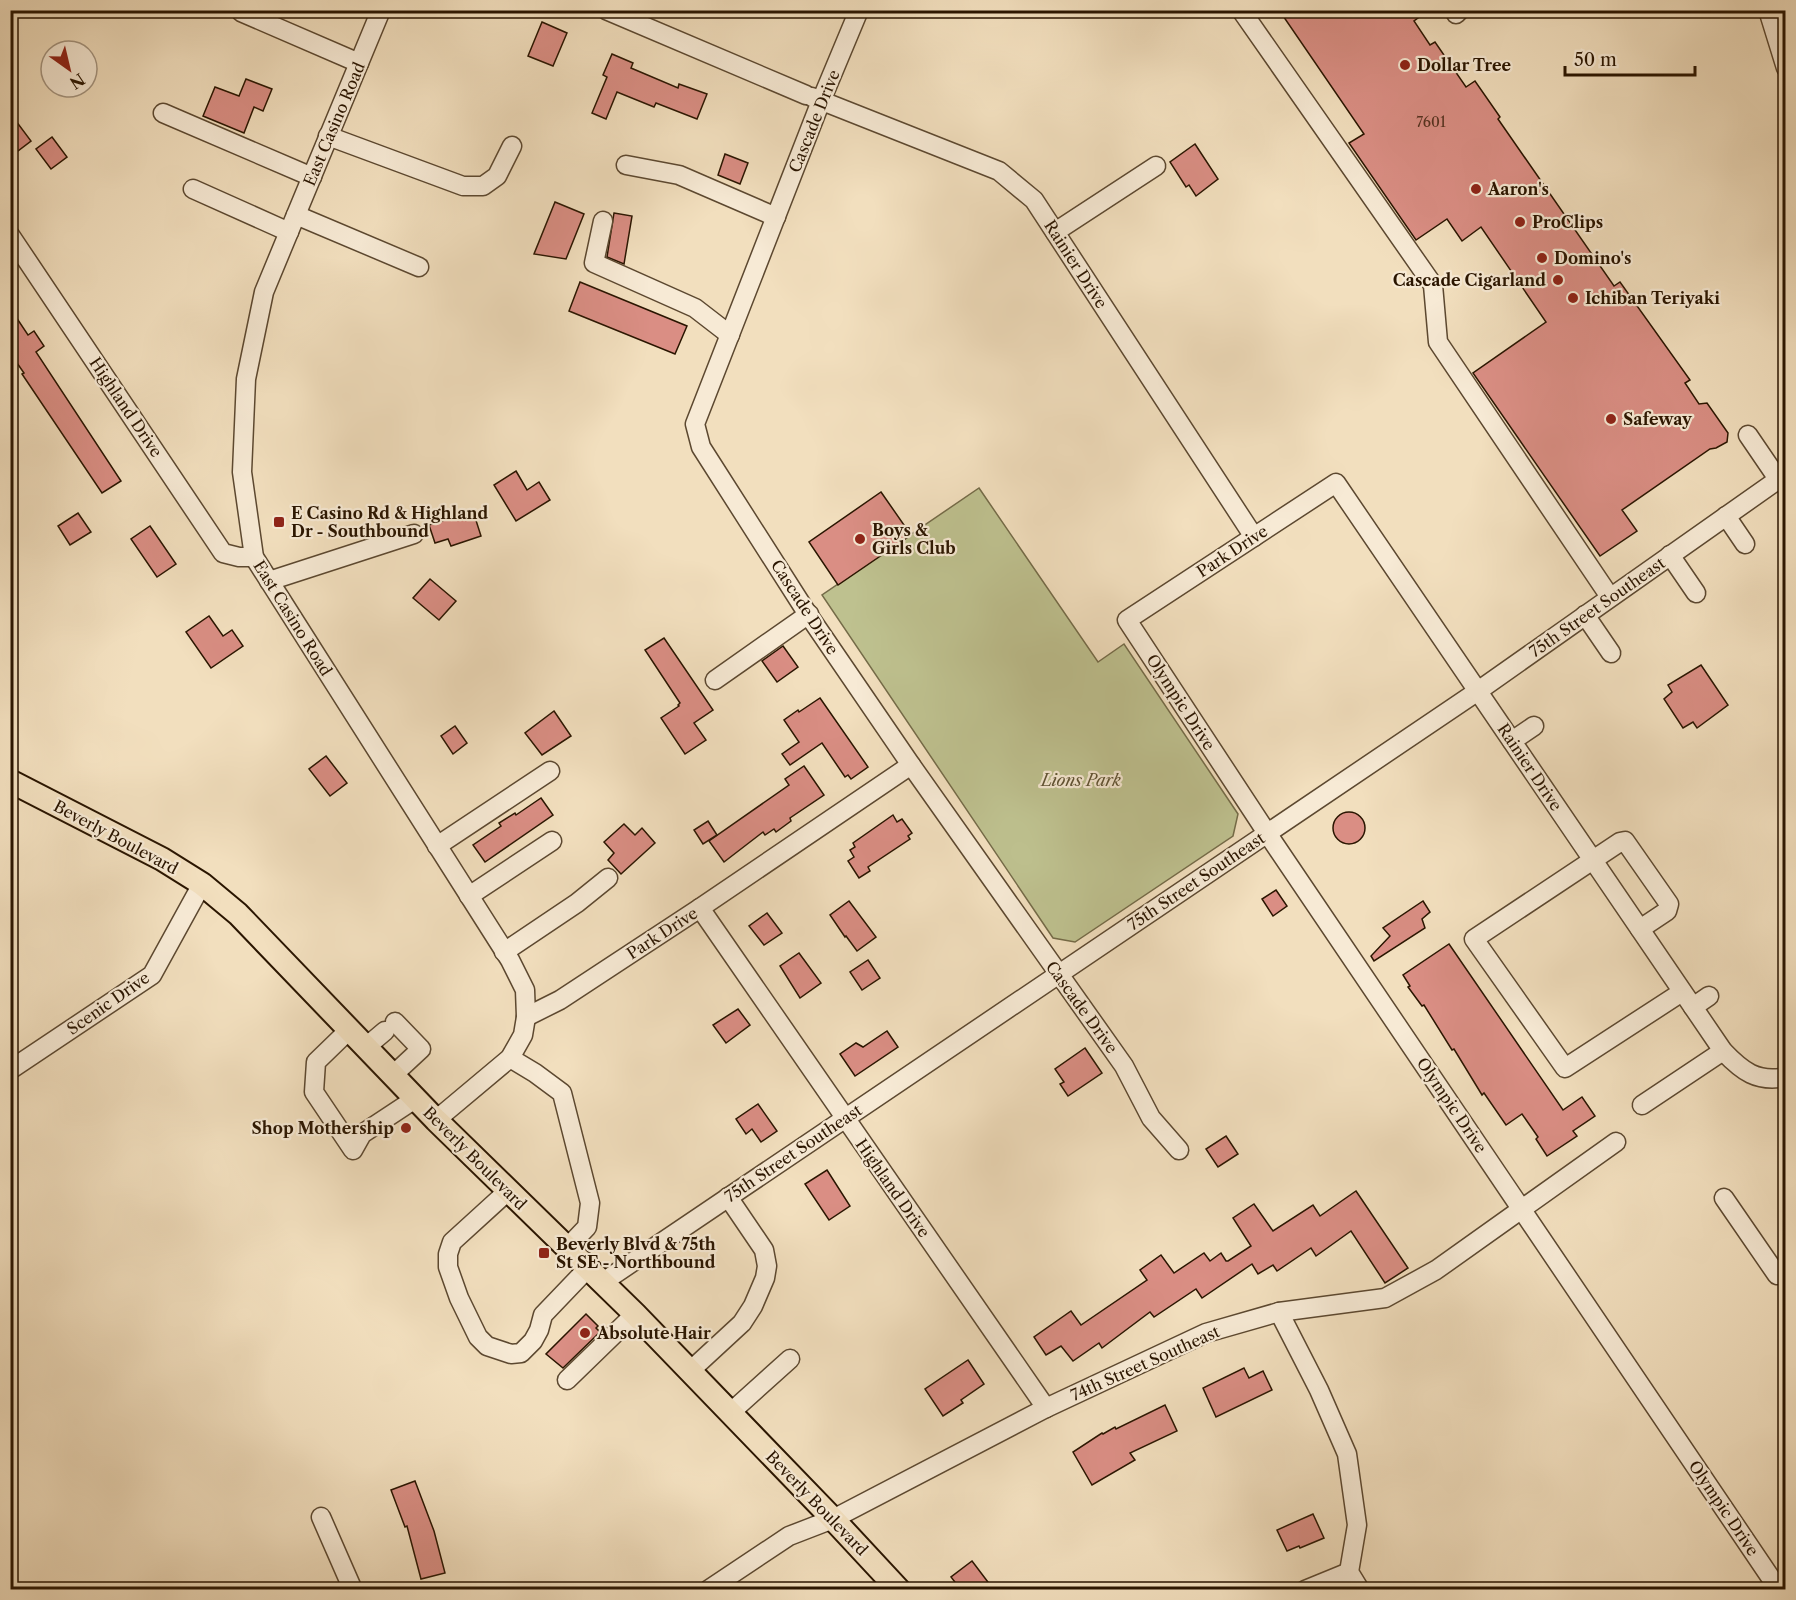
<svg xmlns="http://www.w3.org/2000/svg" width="1796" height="1600" font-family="'Libre Caslon Text',serif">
<rect width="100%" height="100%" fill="#f2dfbe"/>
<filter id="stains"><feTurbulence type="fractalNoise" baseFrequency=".00333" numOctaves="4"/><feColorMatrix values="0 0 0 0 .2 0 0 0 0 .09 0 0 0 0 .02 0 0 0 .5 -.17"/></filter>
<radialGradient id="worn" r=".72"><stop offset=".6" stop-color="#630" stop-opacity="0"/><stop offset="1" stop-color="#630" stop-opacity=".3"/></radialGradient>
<!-- green -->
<path fill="#bec18f" stroke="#746b48" stroke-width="1.5" d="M 979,488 L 1098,662 L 1124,644 L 1238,814 L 1233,836 L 1075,942 L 1053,938 L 822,595 Z"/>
<!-- building -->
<g fill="#da8e84" stroke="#2a1500" stroke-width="1.5">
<path d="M 1279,10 L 1429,10 L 1414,21 L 1430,45 L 1435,42 L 1466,87 L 1475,81 L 1500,117 L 1498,119 L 1614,286 L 1620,282 L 1690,380 L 1685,383 L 1699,404 L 1707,403 L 1728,433 L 1727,442 L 1716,448 L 1710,449 L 1622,510 L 1637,531 L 1600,556 L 1473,373 L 1546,322 L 1481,227 L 1462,241 L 1447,219 L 1416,240 L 1349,143 L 1364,134 Z"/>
<path d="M 542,22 L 567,33 L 553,66 L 528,56 Z"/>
<path d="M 612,54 L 633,63 L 631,68 L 678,88 L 679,84 L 707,94 L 697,119 L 656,103 L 654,107 L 617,92 L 606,119 L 592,113 L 607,77 L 603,75 Z"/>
<path d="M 246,79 L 272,89 L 263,111 L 254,107 L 244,133 L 203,116 L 215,87 L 239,96 Z"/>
<path d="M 10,113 L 31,141 L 10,157 Z"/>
<path d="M 52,137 L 67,157 L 51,169 L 36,149 Z"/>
<path d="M 1195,144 L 1218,179 L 1196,196 L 1189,185 L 1186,187 L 1170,162 Z"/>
<path d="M 725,154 L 748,163 L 740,184 L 718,175 Z"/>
<path d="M 555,202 L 584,214 L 566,259 L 534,254 Z"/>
<path d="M 614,213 L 632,216 L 624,264 L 607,257 Z"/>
<path d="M 580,282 L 687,326 L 675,354 L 569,311 Z"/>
<path d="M 10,308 L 28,335 L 34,331 L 44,346 L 36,352 L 121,481 L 102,493 L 22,374 L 24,373 L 10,353 Z"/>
<path d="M 516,471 L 527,490 L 539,482 L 550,500 L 516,521 L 494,485 Z"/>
<path d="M 881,492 L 911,535 L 838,585 L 809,542 Z"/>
<path d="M 473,511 L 481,536 L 451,546 L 448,539 L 435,543 L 429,525 Z"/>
<path d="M 78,513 L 91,532 L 70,545 L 58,526 Z"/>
<path d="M 150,526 L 176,564 L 157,577 L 131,539 Z"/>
<path d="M 430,579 L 456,601 L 439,620 L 413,598 Z"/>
<path d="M 209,616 L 223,636 L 232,630 L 243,646 L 211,668 L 186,632 Z"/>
<path d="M 664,638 L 713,710 L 694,723 L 706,740 L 685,754 L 661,718 L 679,706 L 678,705 L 680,703 L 645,650 Z"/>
<path d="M 783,646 L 798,667 L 777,682 L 762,661 Z"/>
<path d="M 1701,665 L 1728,705 L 1697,728 L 1693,722 L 1683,728 L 1664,699 L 1672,692 L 1668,685 Z"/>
<path d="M 820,698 L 868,767 L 851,779 L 848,775 L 845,777 L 822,743 L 790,765 L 782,754 L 799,742 L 784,720 L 798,710 L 799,712 Z"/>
<path d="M 554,711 L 571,736 L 542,755 L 525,733 Z"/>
<path d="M 455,726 L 467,743 L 453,754 L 441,736 Z"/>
<path d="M 326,756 L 347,783 L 330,796 L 309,769 Z"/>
<path d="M 804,766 L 824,795 L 790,818 L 791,821 L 776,832 L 774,829 L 765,835 L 763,832 L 724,862 L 709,841 L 789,785 L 785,779 Z"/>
<path d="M 541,798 L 553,815 L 485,862 L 473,845 L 501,826 L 499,823 L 515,813 L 516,815 Z"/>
<circle cx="1349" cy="828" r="16"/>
<path d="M 893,815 L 897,822 L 902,819 L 912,833 L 908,836 L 910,839 L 868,867 L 870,871 L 859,878 L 848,861 L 854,857 L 850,850 L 855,847 L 853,843 Z"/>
<path d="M 708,821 L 717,835 L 703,844 L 694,830 Z"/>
<path d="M 624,824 L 635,835 L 642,828 L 655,843 L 621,874 L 608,860 L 614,853 L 604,842 Z"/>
<path d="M 1276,890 L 1287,906 L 1273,916 L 1262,899 Z"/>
<path d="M 849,901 L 876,937 L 857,951 L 846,936 L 845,937 L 830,915 Z"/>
<path d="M 1423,901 L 1430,912 L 1422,919 L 1425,928 L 1374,961 L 1371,956 L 1390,936 L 1383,928 Z"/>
<path d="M 767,913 L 782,933 L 764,945 L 749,926 Z"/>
<path d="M 1449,944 L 1563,1110 L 1582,1097 L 1595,1116 L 1573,1131 L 1577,1136 L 1547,1156 L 1536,1139 L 1538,1137 L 1522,1114 L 1506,1125 L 1484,1093 L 1482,1095 L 1454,1049 L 1452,1050 L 1424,1005 L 1422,1006 L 1408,987 L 1410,986 L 1403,975 Z"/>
<path d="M 799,953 L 821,983 L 800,998 L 780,966 Z"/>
<path d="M 868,960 L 880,978 L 862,990 L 850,972 Z"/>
<path d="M 738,1009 L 750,1025 L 726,1043 L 713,1025 Z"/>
<path d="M 887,1031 L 898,1047 L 855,1076 L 840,1054 L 856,1043 L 863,1047 Z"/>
<path d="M 1085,1048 L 1102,1073 L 1068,1096 L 1060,1084 L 1064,1082 L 1055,1069 Z"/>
<path d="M 758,1104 L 777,1131 L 761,1142 L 752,1129 L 746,1134 L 736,1119 Z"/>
<path d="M 1226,1136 L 1238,1154 L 1218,1167 L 1206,1149 Z"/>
<path d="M 827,1170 L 850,1206 L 829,1220 L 805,1184 Z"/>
<path d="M 1356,1191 L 1408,1268 L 1385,1283 L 1351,1231 L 1316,1256 L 1311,1248 L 1277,1271 L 1273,1265 L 1258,1274 L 1252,1264 L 1202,1298 L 1196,1289 L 1154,1317 L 1150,1312 L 1102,1348 L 1099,1343 L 1073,1361 L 1061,1346 L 1046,1355 L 1034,1337 L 1071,1311 L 1081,1325 L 1147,1280 L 1140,1270 L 1161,1255 L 1174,1273 L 1204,1253 L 1210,1261 L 1221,1253 L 1226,1261 L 1228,1261 L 1251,1246 L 1233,1218 L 1254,1204 L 1273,1231 L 1313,1205 L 1320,1216 Z"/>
<path d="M 586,1314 L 598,1326 L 596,1328 L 600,1332 L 563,1368 L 546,1354 Z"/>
<path d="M 968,1360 L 984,1384 L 961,1400 L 963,1403 L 943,1416 L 925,1389 Z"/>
<path d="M 1244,1368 L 1249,1378 L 1263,1371 L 1272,1390 L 1216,1417 L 1203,1388 Z"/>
<path d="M 1165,1405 L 1177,1431 L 1130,1453 L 1135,1460 L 1092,1485 L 1073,1452 L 1102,1433 L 1103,1434 L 1115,1427 L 1116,1429 Z"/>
<path d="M 415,1481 L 434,1531 L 445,1573 L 421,1579 L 407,1526 L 405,1527 L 391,1490 Z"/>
<path d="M 1313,1514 L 1324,1538 L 1300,1548 L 1299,1546 L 1287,1551 L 1277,1530 Z"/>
<path d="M 972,1561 L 994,1590 L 961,1590 L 951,1577 Z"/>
</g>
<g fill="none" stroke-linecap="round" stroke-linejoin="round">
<defs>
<g id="minor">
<path d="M 381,10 L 264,292 L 246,379 L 242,472 L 254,557 L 510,960 L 525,990 L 526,1017 L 523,1035 L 510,1058 L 436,1120"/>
<path d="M 606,10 L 806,95"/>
<path d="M 859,10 L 821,101 L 695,424 L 701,447 L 807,613 L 911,765 L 1124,1066 L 1151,1118 L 1179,1150"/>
<path d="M 1241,10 L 1433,285 L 1438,342 L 1610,597"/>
<path d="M 1768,10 L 1786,68"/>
<path d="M 241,12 L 359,63"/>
<path d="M 1456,14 L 1460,10"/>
<path d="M 812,97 L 999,171 L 1034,200 L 1254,537"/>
<path d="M 163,113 L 312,177"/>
<path d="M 328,136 L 463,186 L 483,186 L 497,176 L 512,146"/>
<path d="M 626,165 L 679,175 L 776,217"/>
<path d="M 193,189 L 289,232"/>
<path d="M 296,215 L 419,267"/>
<path d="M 603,221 L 594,263 L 695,308 L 730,335"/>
<path d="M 1055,232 L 1156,166"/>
<path d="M 10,235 L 223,553 L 239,557 L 254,557"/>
<path d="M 1748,435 L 1778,479"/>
<path d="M 1726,516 L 1745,544"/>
<path d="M 1670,555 L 1696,593"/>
<path d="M 269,581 L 414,534"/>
<path d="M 1585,615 L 1611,653"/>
<path d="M 715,680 L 809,614"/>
<path d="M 1512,741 L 1534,726"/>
<path d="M 437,846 L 550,771"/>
<path d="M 469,896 L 552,841"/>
<path d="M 700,908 L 1046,1408"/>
<path d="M 1640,929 L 1667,911 L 1669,904 L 1625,841 L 1620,842 L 1474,939 L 1565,1068 L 1682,992"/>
<path d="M 504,952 L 577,903 L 608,878"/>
<path d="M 1693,1007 L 1709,996"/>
<path d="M 526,1017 L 560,1000 L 700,908 L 911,765"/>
<path d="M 349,1030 L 316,1062 L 314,1092 L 353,1150 L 362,1134 L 415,1099"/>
<path d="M 366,1047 L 385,1031"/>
<path d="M 510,1058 L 535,1073 L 562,1093 L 590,1203 L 587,1227 L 567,1248"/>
<path d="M 10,1070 L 152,975 L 202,884"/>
<path d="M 393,1075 L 421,1049 L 395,1022"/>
<path d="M 1642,1105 L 1723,1051"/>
<path d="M 508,1191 L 452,1242 L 448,1254 L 448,1267 L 459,1298 L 478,1337 L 487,1346 L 511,1354 L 521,1353 L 533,1341 L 539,1330 L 543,1315 L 588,1268"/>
<path d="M 1724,1198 L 1777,1275 L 1786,1270"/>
<path d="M 603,1282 L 1478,691 L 1786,474"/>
<path d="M 1279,1312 L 1319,1390 L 1347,1454 L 1357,1525 L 1349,1572 L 1360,1590"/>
<path d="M 690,1371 L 742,1323 L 753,1306 L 765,1278 L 767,1266 L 764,1250 L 728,1197"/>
<path d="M 567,1380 L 635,1314"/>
<path d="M 730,1413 L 790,1359"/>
<path d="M 321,1517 L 353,1590"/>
<path d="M 708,1590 L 789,1536 L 833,1519 L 1046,1408 L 1206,1333 L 1279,1312 L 1385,1298 L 1436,1270 L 1616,1142"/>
<path d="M 1305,1590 L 1349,1572"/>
<path d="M 1779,1590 L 1267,833 L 1127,620 L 1336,483 L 1723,1051 C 1742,1071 1757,1083 1786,1077"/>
</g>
<path id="major" d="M 10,781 L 162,859 L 202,884 L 238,914 L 436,1120 L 635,1314 L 833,1519 L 899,1590"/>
</defs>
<!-- minor casing -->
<use href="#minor" stroke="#5c4830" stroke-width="21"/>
<!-- major casing -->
<use href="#major" stroke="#2a1500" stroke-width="26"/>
<!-- minor -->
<use href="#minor" stroke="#f7ead5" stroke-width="18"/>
<!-- major -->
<use href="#major" stroke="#f2dfbe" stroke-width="22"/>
</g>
<!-- markers -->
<g fill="#8f2418" stroke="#f7ead5" stroke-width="2">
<circle cx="1405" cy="65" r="6"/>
<circle cx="1476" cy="189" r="6"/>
<circle cx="1520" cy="222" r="6"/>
<circle cx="1542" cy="258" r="6"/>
<circle cx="1558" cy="280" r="6"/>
<circle cx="1573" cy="298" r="6"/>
<circle cx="1611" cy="419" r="6"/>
<rect x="273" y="516" width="12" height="12" rx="3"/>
<circle cx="860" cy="539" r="6"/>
<circle cx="406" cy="1128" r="6"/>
<rect x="538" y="1247" width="12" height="12" rx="3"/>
<circle cx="585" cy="1333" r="6"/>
</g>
<g text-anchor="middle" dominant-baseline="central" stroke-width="4.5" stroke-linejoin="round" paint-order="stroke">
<!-- number labels -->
<g font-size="14" fill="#563321">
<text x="1431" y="122">7601</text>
</g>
<!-- poi labels -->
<g font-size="16" font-weight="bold" fill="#2a1500" stroke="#f7ead5" text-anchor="start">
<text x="1417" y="65">Dollar Tree</text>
<text x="1488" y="189">Aaron's</text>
<text x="1532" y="222">ProClips</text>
<text x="1554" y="258">Domino's</text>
<text x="1546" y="280" text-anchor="end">Cascade Cigarland</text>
<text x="1585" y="298">Ichiban Teriyaki</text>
<text x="1623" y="419">Safeway</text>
<text x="291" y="513">E Casino Rd &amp; Highland<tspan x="291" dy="18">Dr - Southbound</tspan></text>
<text x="872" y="530">Boys &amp;<tspan x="872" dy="18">Girls Club</tspan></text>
<text x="394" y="1128" text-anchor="end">Shop Mothership</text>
<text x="556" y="1244">Beverly Blvd &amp; 75th<tspan x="556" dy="18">St SE - Northbound</tspan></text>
<text x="597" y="1333">Absolute Hair</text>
</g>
<!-- street labels -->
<g font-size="16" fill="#2a1500" stroke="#f7ead5">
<text transform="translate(814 121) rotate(-68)">Cascade Drive</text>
<text transform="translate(334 124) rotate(-67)">East Casino Road</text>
<text transform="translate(1076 264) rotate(57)">Rainier Drive</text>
<text transform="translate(126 407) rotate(56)">Highland Drive</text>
<text transform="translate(1232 551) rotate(-33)">Park Drive</text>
<text transform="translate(805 607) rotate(57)">Cascade Drive</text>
<text transform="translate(1597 607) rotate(-35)">75th Street Southeast</text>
<text transform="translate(293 618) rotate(58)">East Casino Road</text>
<text transform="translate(1181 702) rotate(57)">Olympic Drive</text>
<text transform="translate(1530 767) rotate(56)">Rainier Drive</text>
<text transform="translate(116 837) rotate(28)">Beverly Boulevard</text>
<text transform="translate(1196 881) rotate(-34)">75th Street Southeast</text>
<text transform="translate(662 933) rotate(-33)">Park Drive</text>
<text transform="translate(108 1003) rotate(-35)">Scenic Drive</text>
<text transform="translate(1082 1007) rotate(54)">Cascade Drive</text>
<text transform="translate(1452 1105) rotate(56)">Olympic Drive</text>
<text transform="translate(793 1153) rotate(-34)">75th Street Southeast</text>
<text transform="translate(475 1158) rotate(45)">Beverly Boulevard</text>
<text transform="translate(893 1188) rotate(55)">Highland Drive</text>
<text transform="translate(1145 1363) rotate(-24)">74th Street Southeast</text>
<text transform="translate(817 1503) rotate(46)">Beverly Boulevard</text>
<text transform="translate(1724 1508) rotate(56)">Olympic Drive</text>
</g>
<!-- park labels -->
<g font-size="16" font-style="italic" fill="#5e5132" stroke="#f7ead5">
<text x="1081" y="780">Lions Park</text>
</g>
</g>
<!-- margin -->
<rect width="1796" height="1600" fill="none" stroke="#f2dfbe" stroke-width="36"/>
<rect x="12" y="12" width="1772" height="1576" fill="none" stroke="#2a1500" stroke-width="3"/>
<rect x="18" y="18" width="1760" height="1564" fill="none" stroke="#2a1500" stroke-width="1.5"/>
<!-- north arrow -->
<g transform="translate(69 69) rotate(146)"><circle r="28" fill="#f7ead5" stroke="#a59580" stroke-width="1.5"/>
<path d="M0-4.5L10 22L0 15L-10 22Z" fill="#8f2418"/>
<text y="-9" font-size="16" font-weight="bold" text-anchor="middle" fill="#2a1500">N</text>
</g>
<!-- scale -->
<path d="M1565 66v9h130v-9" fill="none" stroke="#2a1500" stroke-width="3"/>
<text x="1574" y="66" font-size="18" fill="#2a1500" stroke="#f7ead5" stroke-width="4.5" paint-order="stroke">50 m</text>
<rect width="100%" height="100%" filter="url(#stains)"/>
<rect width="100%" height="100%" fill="url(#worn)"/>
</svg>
